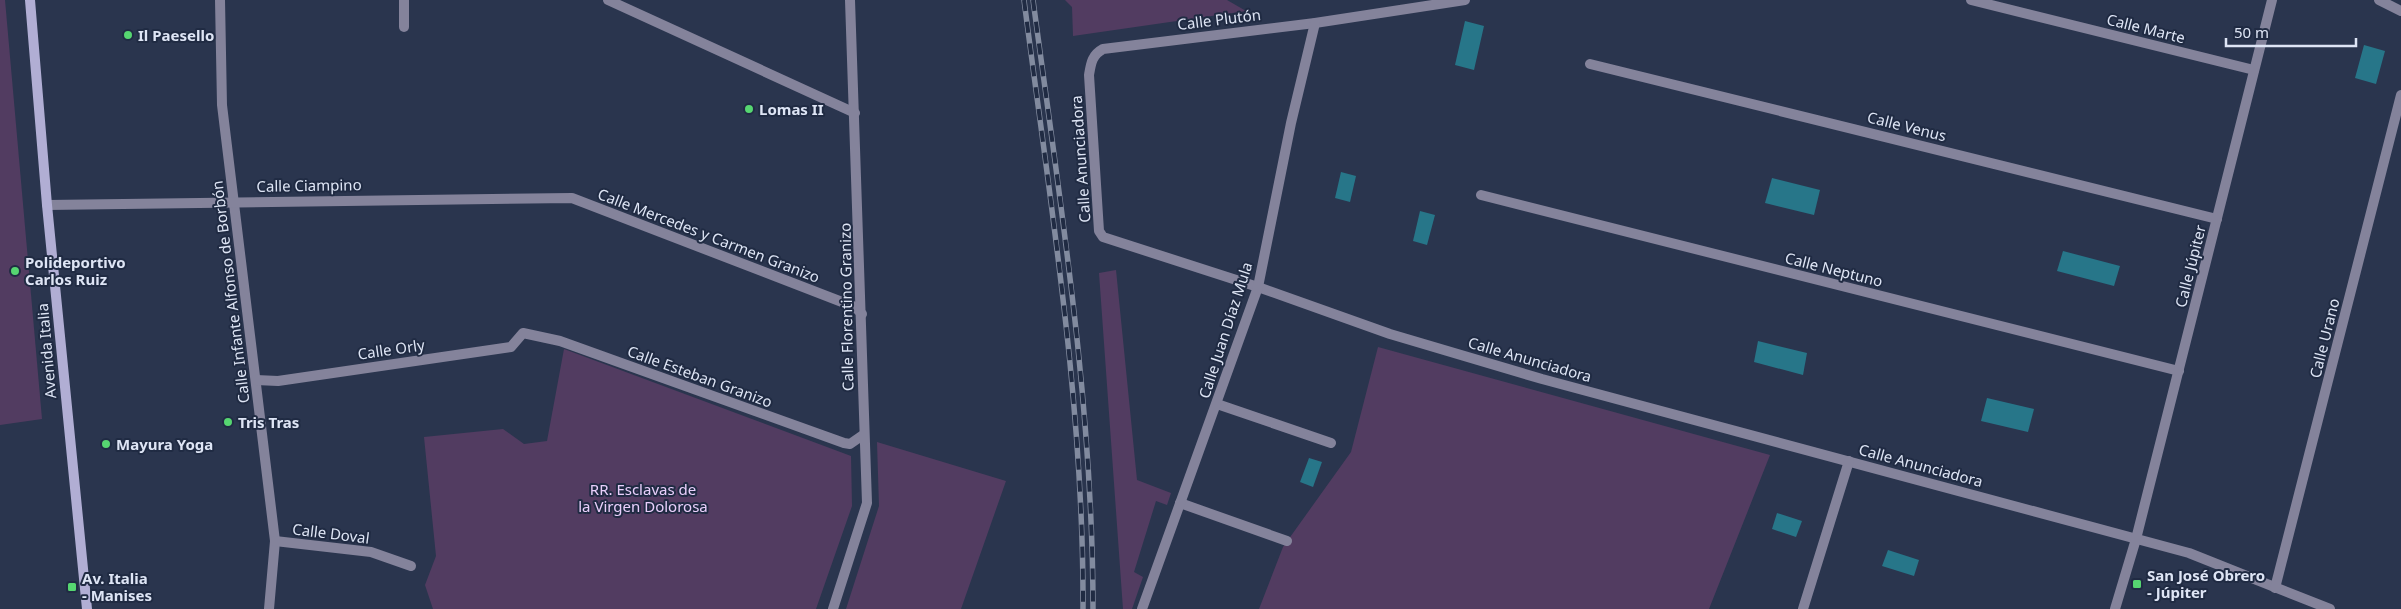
<svg xmlns="http://www.w3.org/2000/svg" width="2401" height="609" font-family="'Noto Sans',sans-serif">
<rect width="100%" height="100%" fill="#2a354e"/>
<!-- green -->
<g fill="#523c61">
<path d="M 0,0 L 5,0 L 42,419 L 0,425 Z"/>
<path d="M 1065,0 L 1227,0 L 1246,11 L 1073,36 L 1072,7 Z"/>
<path d="M 1116,270 L 1137,480 L 1171,493 L 1167,505 L 1156,501 L 1134,572 L 1143,577 L 1132,609 L 1123,609 L 1099,273 Z"/>
<path d="M 1378,347 L 1770,455 L 1709,609 L 1259,609 L 1283,547 L 1351,452 Z"/>
<path d="M 564,349 L 851,456 L 852,506 L 816,609 L 433,609 L 425,585 L 436,556 L 424,437 L 503,429 L 524,444 L 547,441 Z"/>
<path d="M 877,442 L 1006,481 L 961,609 L 846,609 L 879,506 Z"/>
</g>
<!-- water -->
<g fill="#277689">
<path d="M 1465,21 L 1484,26 L 1474,70 L 1455,65 Z"/>
<path d="M 2364,45 L 2385,51 L 2376,84 L 2355,78 Z"/>
<path d="M 1341,172 L 1356,176 L 1350,202 L 1335,198 Z"/>
<path d="M 1772,178 L 1820,190 L 1814,215 L 1765,203 Z"/>
<path d="M 1420,211 L 1435,215 L 1427,245 L 1413,241 Z"/>
<path d="M 2063,251 L 2120,266 L 2114,286 L 2057,271 Z"/>
<path d="M 1758,341 L 1807,353 L 1803,375 L 1754,362 Z"/>
<path d="M 1987,398 L 2034,409 L 2028,432 L 1981,421 Z"/>
<path d="M 1309,458 L 1322,462 L 1313,487 L 1300,482 Z"/>
<path d="M 1777,513 L 1802,521 L 1796,537 L 1772,529 Z"/>
<path d="M 1888,550 L 1919,560 L 1914,576 L 1882,566 Z"/>
</g>
<g fill="none" stroke-linecap="round" stroke-linejoin="round">
<!-- street -->
<g stroke="#84839b" stroke-width="10">
<path d="M 220,0 L 222,105 L 275,541 L 269,609"/>
<path d="M 608,0 L 855,113"/>
<path d="M 1465,0 L 1315,23 L 1103,49 C 1092,55 1091,63 1089,75 L 1099,231 L 1103,237 L 1258,287 L 1390,334 L 1542,379 L 2189,553 L 2330,609"/>
<path d="M 1971,0 L 2254,70"/>
<path d="M 2379,0 L 2401,11"/>
<path d="M 404,27 L 404,0"/>
<path d="M 1590,64 L 2217,219"/>
<path d="M 1481,195 L 2179,371"/>
<path d="M 47,205 L 572,198 L 855,307 L 862,314"/>
<path d="M 256,380 L 278,381 L 511,347 L 523,333 L 560,341 L 844,443 L 850,444 L 863,435"/>
<path d="M 1217,404 L 1331,443"/>
<path d="M 1180,503 L 1287,541"/>
<path d="M 275,541 L 371,552 L 411,566"/>
<path d="M 2275,588 L 2401,95"/>
<path d="M 833,609 L 867,503 L 850,0"/>
<path d="M 1142,609 L 1258,287 L 1291,123 L 1315,23"/>
<path d="M 1803,609 L 1849,461"/>
<path d="M 2115,609 L 2136,539 L 2272,0"/>
</g>
<!-- secondary -->
<path stroke="#b1aed4" stroke-width="10" d="M 30,0 L 47,205 L 87,609"/>
<defs>
<g id="rail">
<path d="M 1024,0 C 1050,202 1084,405 1083,609"/>
<path d="M 1033,0 C 1060,202 1093,405 1093,609"/>
</g>
</defs>
<!-- rail casing -->
<use href="#rail" stroke="#828b9f" stroke-width="5.5"/>
<!-- rail -->
<use href="#rail" stroke="#202b43" stroke-width="4" stroke-dasharray="11" stroke-linecap="butt"/>
</g>
<!-- markers -->
<g fill="#56d671" stroke="#202b43" stroke-width="2">
<circle cx="128" cy="35" r="5"/>
<circle cx="749" cy="109" r="5"/>
<circle cx="15" cy="271" r="5"/>
<circle cx="228" cy="422" r="5"/>
<circle cx="106" cy="444" r="5"/>
<rect x="2132" y="579" width="10" height="10" rx="2.5"/>
<rect x="67" y="582" width="10" height="10" rx="2.5"/>
</g>
<g text-anchor="middle" dominant-baseline="central" stroke-width="4" stroke-linejoin="round" paint-order="stroke">
<!-- street labels -->
<g font-size="15" fill="#dee5f5" stroke="#202b43">
<text transform="translate(1219 19) rotate(-7)">Calle Plutón</text>
<text transform="translate(2146 28) rotate(14)">Calle Marte</text>
<text transform="translate(1907 126) rotate(14)">Calle Venus</text>
<text transform="translate(1080 159) rotate(-94)">Calle Anunciadora</text>
<text transform="translate(309 185) rotate(-1)">Calle Ciampino</text>
<text transform="translate(709 235) rotate(21)">Calle Mercedes y Carmen Granizo</text>
<text transform="translate(2190 266) rotate(-76)">Calle Júpiter</text>
<text transform="translate(1834 269) rotate(14)">Calle Neptuno</text>
<text transform="translate(230 292) rotate(-97)">Calle Infante Alfonso de Borbón</text>
<text transform="translate(846 307) rotate(-91)">Calle Florentino Granizo</text>
<text transform="translate(1225 330) rotate(-72)">Calle Juan Díaz Mula</text>
<text transform="translate(2324 338) rotate(-76)">Calle Urano</text>
<text transform="translate(391 349) rotate(-8)">Calle Orly</text>
<text transform="translate(46 351) rotate(-95)">Avenida Italia</text>
<text transform="translate(1530 359) rotate(16)">Calle Anunciadora</text>
<text transform="translate(700 376) rotate(20)">Calle Esteban Granizo</text>
<text transform="translate(1921 465) rotate(15)">Calle Anunciadora</text>
<text transform="translate(331 533) rotate(7)">Calle Doval</text>
</g>
<!-- poi labels -->
<g font-size="15" font-weight="bold" fill="#dee5f5" stroke="#202b43" text-anchor="start">
<text x="138" y="35">Il Paesello</text>
<text x="759" y="109">Lomas II</text>
<text x="25" y="262">Polideportivo<tspan x="25" dy="17">Carlos Ruiz</tspan></text>
<text x="238" y="422">Tris Tras</text>
<text x="116" y="444">Mayura Yoga</text>
<text x="2147" y="575">San José Obrero<tspan x="2147" dy="17">- Júpiter</tspan></text>
<text x="82" y="578">Av. Italia<tspan x="82" dy="17">- Manises</tspan></text>
</g>
<!-- park labels -->
<g font-size="15" fill="#e9cffb" stroke="#202b43">
<text x="643" y="489">RR. Esclavas de<tspan x="643" dy="17">la Virgen Dolorosa</tspan></text>
</g>
</g>
<!-- scale -->
<path d="M2226 38v8h130v-8" fill="none" stroke="#dee5f5" stroke-width="2.5"/>
<text x="2234" y="38" font-size="15" fill="#dee5f5" stroke="#202b43" stroke-width="4" paint-order="stroke">50 m</text>
</svg>
